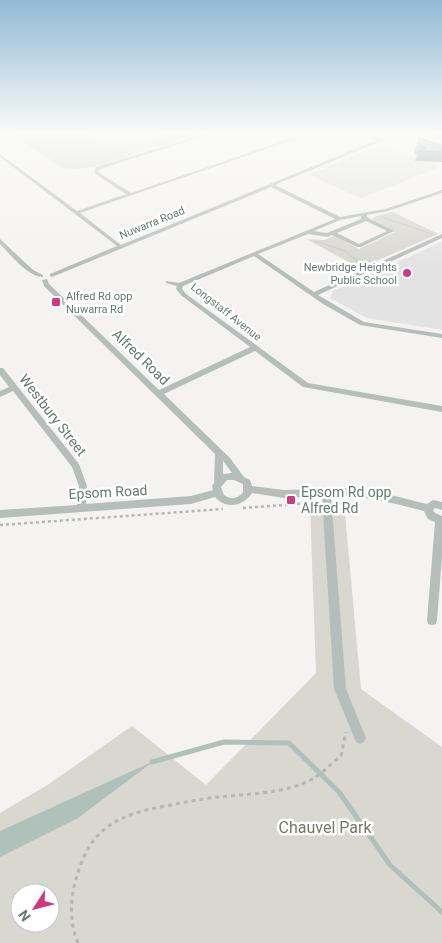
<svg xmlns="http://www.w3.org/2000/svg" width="442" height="943" font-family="Roboto,sans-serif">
<rect width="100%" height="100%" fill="#f5f3f2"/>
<!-- built -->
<g fill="#e3e3e3">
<path d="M 11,133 L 202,133 L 94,167 L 64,170 Z"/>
<path d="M 382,144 L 440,167 L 361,198 L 309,175 Z"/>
<path d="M 442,242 L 442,330 L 367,318 L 330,298 L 333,291 Z"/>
</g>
<!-- green -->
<g fill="#d8d7d0" fill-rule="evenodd">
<path d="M 22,133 L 89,133 L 91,134 L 87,136 L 96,141 L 102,140 L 121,151 L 125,157 L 94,167 L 66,169 L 14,135 Z"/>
<path d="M 169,133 L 202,133 L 156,147 L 144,141 Z"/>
<path d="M 393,212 L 438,234 L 360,268 L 306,239 L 324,240 L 335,236 L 359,249 L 395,232 L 372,219 L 376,216 Z"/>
<path d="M 344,503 L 361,689 L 442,747 L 442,943 L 0,943 L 0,813 L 49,784 L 132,726 L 206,785 L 316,673 L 310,505 ZM 20,893 L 50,893 L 50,923 L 20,923 Z"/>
</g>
<!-- water -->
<path fill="#b0c0ba" d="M 154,761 L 78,818 L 0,857 L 0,831 Z"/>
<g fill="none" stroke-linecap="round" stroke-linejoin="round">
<!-- stream -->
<path stroke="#b0c0ba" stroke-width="5" d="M 152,762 L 224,742 L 289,743 L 339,792 L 390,865 L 442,912"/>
<!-- path-far2 -->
<g stroke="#b1b8b6" stroke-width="1" stroke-dasharray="1 1" stroke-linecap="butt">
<path d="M 382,217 L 432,234"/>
<path d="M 315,241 L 345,251 L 361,264"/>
</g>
<!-- path-far1 -->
<g stroke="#b1b8b6" stroke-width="2.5" stroke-dasharray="3 3" stroke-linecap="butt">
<path d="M 243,508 L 311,503 L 317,506"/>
<path d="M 0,525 L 223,509"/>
</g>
<!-- path -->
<path stroke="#b1b8b6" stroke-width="3" stroke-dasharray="4 4" stroke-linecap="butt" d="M 78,943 C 69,922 70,897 77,876 C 91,827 118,815 165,806 C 183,803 200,799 218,797 C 246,794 277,794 304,783 C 317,779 330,764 341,756 L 346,732"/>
<!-- minor -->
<g fill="#b6bebc" fill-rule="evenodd">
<path d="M 208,133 L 214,133 L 100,169 L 98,172 L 131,193 L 307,133 L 313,133 L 80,213 L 121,245 L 377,140 L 356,133 C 365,133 373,139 381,139 C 388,139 394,133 401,133 L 275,185 L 340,217 L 385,209 L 442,190 L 442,193 L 388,211 L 367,215 L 367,217 L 394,231 L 361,247 L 357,247 L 332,235 L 328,237 L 308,234 L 258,254 L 314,292 L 442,234 L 442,238 L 318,295 L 364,322 L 442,334 L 442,338 L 360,325 L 323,304 L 254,256 L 183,286 L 182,289 L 186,294 L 308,383 L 442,406 L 442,412 L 303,387 L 255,351 L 164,394 L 230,458 L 244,477 L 250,480 L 252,486 L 284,490 L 322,489 L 326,487 C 333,491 342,488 349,488 C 375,490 402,498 427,504 L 433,500 L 442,502 L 442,510 L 435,508 L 433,510 L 435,513 L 442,516 L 442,557 L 437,620 L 436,624 L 432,625 L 428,624 L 427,620 L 435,522 L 428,519 L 424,511 C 394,503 362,495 331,496 L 346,689 L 366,738 L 364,742 L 360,744 L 356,742 L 334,689 L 322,496 L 284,498 L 252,493 C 244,506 226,510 215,497 L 191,504 L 0,518 L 0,510 L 77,505 L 79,486 L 72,467 L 13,391 L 0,397 L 0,391 L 9,387 L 0,375 L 0,368 L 3,368 L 79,464 L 87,486 L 86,504 L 191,496 L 213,490 L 212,486 L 214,483 L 215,454 L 44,286 L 42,280 L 47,279 L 49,284 L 159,390 L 250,347 L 182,296 L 176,289 L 177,286 L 166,283 L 166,281 L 179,283 L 335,219 L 271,187 L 52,277 L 50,276 L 50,274 L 117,246 L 0,157 L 0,154 L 77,211 L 126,194 L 94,173 L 96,167 ZM 361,216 L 361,219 L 327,233 L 314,231 L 340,220 ZM 366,221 L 387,231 L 359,244 L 337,233 ZM 223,461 L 224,462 L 232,473 L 223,474 ZM 227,480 L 234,480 L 243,484 L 243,492 C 238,499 231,500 224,495 L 221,487 Z"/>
<path d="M 0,239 L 33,270 L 43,275 L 43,277 C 28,277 10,254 0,244 Z"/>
</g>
<!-- highway -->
<path fill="#ced5d4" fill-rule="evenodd" d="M 425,133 L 442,134 L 442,140 L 427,135 Z"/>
</g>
<!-- wall -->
<path fill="#889390" d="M 417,144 L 442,145 L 442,162 L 415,161 L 417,155 L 414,154 Z"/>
<!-- building -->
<path fill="#9eaba8" stroke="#6f7876" d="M 419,138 L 442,145 L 442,152 L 418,151 L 426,148 L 417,144 Z"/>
<!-- sky -->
<linearGradient id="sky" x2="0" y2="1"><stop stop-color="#91b9d6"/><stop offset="0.5" stop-color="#fafaf9"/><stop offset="1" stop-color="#fafaf9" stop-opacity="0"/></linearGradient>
<rect width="442" height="265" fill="url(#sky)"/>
<!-- markers -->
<g fill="#ce3980" stroke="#fff" stroke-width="2">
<circle cx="407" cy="273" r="5"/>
<rect x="51" y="297" width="10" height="10" rx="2.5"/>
<rect x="286" y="495" width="10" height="10" rx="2.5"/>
</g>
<g text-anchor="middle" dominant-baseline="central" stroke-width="5" stroke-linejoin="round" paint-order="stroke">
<!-- far-street labels -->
<g font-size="11" fill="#647a75" stroke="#fff">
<text transform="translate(152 223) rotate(-22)">Nuwarra Road</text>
<text transform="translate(226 312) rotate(38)">Longstaff Avenue</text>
</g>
<!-- far-poi labels -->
<g font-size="11" fill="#647a75" stroke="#fff" text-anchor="end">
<text x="397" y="267">Newbridge Heights<tspan x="397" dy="13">Public School</tspan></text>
<text x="66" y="296" text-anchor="start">Alfred Rd opp<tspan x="66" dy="13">Nuwarra Rd</tspan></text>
</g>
<!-- street labels -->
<g font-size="14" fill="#647a75" stroke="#fff">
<text transform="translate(141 357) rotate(44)">Alfred Road</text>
<text transform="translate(53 415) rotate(52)">Westbury Street</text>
<text transform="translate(108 492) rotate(-3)">Epsom Road</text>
</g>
<!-- poi labels -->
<g font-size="14" fill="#647a75" stroke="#fff" text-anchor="start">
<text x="301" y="492">Epsom Rd opp<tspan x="301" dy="16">Alfred Rd</tspan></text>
</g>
<!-- near-park labels -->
<g font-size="16" fill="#767866" stroke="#fff">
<text x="325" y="827">Chauvel Park</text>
</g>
</g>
<!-- north arrow -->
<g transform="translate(35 908) rotate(234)"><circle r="24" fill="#ffffff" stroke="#c1cac8"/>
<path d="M0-4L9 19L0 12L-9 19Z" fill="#ce3980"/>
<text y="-8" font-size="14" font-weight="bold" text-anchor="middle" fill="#647a75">N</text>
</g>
</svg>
